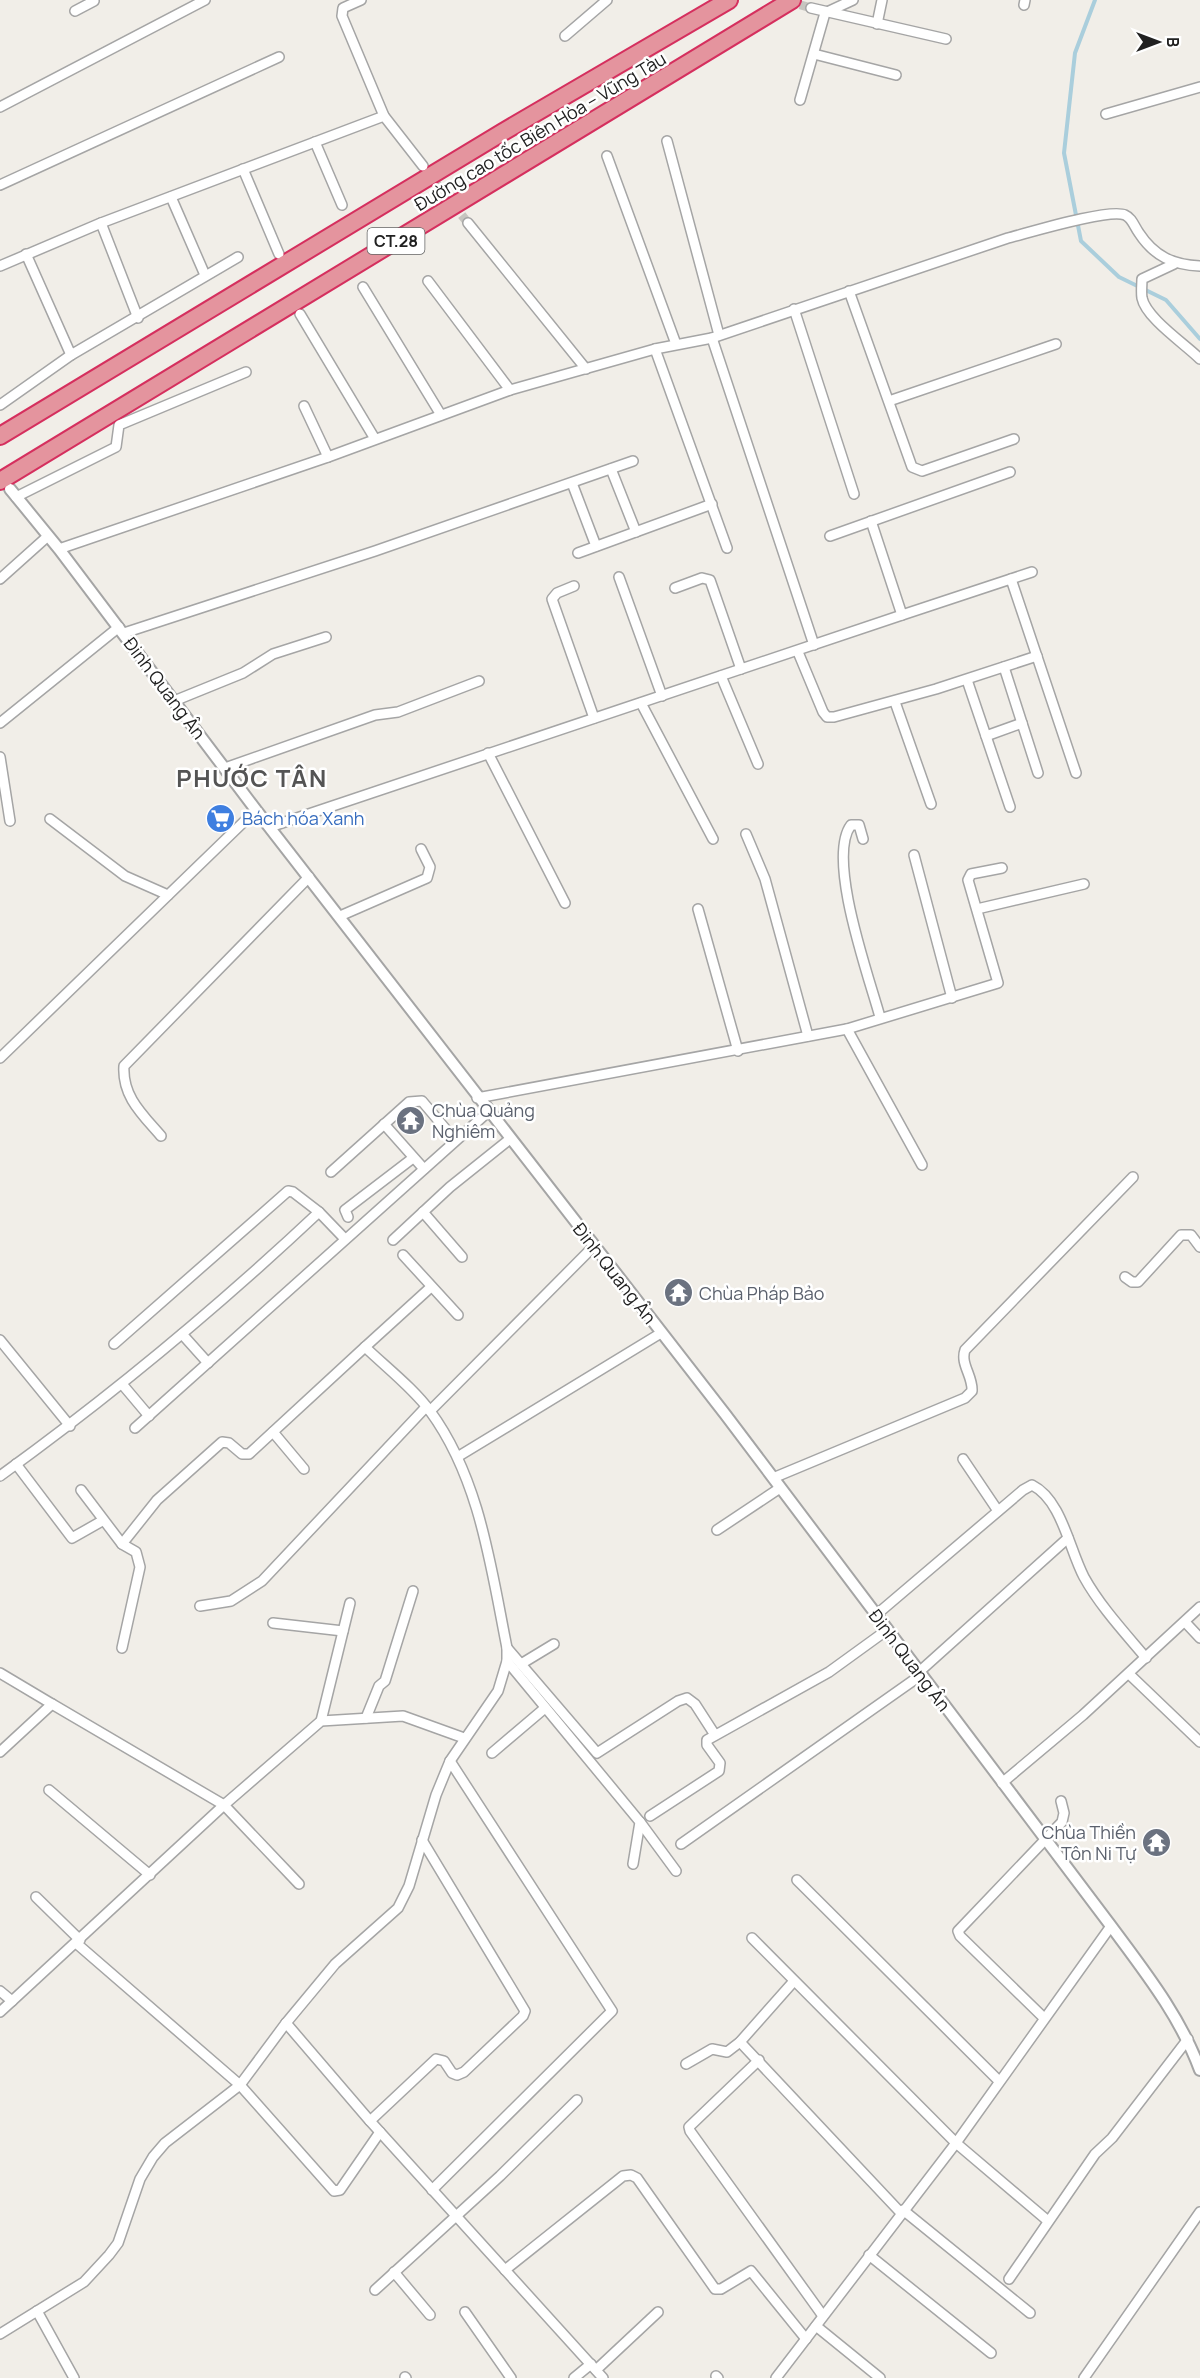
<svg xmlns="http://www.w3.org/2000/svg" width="1200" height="2378" font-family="Manrope,sans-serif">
<rect width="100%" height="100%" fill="#f1eee8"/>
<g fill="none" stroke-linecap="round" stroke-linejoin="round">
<!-- stream -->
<path stroke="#aacedc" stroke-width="4" d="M 1095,0 L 1075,53 L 1064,153 L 1081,241 L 1119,277 L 1166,300 L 1200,339"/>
<!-- minor-tunnel -->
<g stroke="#c7c5c0" stroke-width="9" stroke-dasharray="9 4.5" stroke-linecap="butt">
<path d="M 787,1 L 811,8"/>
<path d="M 428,173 L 468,223"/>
</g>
<defs>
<g id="minor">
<path d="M 361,0 L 343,8 L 342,16 L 384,116 L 423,166"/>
<path d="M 1024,5 L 1025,0"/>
<path d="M 811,8 L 946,39"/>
<path d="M 75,11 L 94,1"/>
<path d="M 877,24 L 882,0"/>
<path d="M 565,36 L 607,0"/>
<path d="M 814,54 L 896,75"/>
<path d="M 800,100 L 825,13 L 853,0"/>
<path d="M 0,107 L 205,0"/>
<path d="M 1106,114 L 1200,87"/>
<path d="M 667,141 L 719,335"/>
<path d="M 315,142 L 342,205"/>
<path d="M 607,156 L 676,344"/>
<path d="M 243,169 L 279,254"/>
<path d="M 0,185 L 279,57"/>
<path d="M 171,197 L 205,275"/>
<path d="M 101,223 L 384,116"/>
<path d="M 468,223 L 586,369"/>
<path d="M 26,254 L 71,355 L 238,257"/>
<path d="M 1174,264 L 1142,279 C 1142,284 1141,292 1142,298 C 1146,318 1185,344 1200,359"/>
<path d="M 0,266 L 101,223 L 138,318"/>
<path d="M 428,281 L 510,390"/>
<path d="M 363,287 L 441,415"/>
<path d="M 849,291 L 912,467 L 922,471 L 1014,439"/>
<path d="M 794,309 L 854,494"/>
<path d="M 300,314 L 375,439"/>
<path d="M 712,338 L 814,645"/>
<path d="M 655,349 L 727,548"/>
<path d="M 889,401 L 1056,344"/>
<path d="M 0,405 L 71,355"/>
<path d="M 304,406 L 328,457"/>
<path d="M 611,469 L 636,532"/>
<path d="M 572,483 L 596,546"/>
<path d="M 16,497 L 116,447 L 119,425 L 246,372"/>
<path d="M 830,536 L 1010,472"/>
<path d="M 59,549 L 328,457 L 510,390 L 655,349 L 712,338 L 1008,238 C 1028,233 1109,208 1125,215 C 1132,218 1134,226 1139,233 C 1154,256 1173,265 1200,266"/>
<path d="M 578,553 L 712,504"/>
<path d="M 619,577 L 662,696"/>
<path d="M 0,579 L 48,536"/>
<path d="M 1011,579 L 1076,773"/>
<path d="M 574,586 L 557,593 L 552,599 L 594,718"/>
<path d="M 675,588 L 702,578 L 710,580 L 741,669"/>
<path d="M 902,615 L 1032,572"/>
<path d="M 124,633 L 375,551 L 633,461"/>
<path d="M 798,652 L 823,712 L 827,717 L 834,717 L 936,689 L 1037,656"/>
<path d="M 1004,667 L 1038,773"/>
<path d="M 721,676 L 758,764"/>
<path d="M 967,680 L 1010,807"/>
<path d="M 174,701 L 243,673 L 273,654 L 326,637"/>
<path d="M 895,702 L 931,804"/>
<path d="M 641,703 L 713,839"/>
<path d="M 0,723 L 119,627"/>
<path d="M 986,736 L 1022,723"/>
<path d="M 488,753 L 565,903"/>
<path d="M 0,757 L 10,821"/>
<path d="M 225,768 L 375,715 L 398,712 L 479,681"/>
<path d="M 50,819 L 125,876 L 168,895"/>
<path d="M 270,827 L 902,615 L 871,521"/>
<path d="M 746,834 L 765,879 L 808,1036"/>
<path d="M 863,839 L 859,825 L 851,825 C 826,858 869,977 880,1017"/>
<path d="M 914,855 L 952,998"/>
<path d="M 698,909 L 738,1051"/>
<path d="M 977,909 L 1084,884"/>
<path d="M 340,916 L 427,878 L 430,867 L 421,849"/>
<path d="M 847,1029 L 922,1165"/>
<path d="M 0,1058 L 256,810"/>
<path d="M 477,1098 L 847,1029 L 998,983 L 968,880 L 971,874 L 1002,868"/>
<path d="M 384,1124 L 424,1169"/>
<path d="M 161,1136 C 142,1114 122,1096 124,1066 L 309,877"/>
<path d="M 331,1172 L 409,1102 L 422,1101 L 454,1139"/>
<path d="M 423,1212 L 462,1257"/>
<path d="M 348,1217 L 345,1210 L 413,1158"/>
<path d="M 393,1240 L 450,1187 L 510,1139"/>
<path d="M 403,1255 L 458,1315"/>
<path d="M 1125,1277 L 1132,1282 L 1138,1282 L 1181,1235 L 1191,1235 L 1200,1247"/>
<path d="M 182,1334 L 208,1363"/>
<path d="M 0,1340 L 70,1426"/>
<path d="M 114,1344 L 288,1191 L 293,1192 L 319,1212 L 345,1239"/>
<path d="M 365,1347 L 431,1287"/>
<path d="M 122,1384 L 149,1416"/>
<path d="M 430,1411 L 594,1246"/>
<path d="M 135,1428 L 488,1112"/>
<path d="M 273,1432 L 304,1469"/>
<path d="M 459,1456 L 661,1333"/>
<path d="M 963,1459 L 998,1511"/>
<path d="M 16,1464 L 72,1538 L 102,1521"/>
<path d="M 0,1476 C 112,1395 218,1307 319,1212"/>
<path d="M 773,1478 L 965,1398 L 972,1391 C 973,1376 960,1364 965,1350 L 1133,1177"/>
<path d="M 717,1530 L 780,1488"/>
<path d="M 122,1544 L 136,1552 L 140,1567 L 122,1648"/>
<path d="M 200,1606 L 231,1601 L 262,1581 L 426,1407"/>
<path d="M 876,1615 L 1023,1490 L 1032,1485 C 1062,1500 1069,1549 1084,1577 C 1100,1606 1125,1633 1146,1658"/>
<path d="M 1185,1622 L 1200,1638"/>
<path d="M 273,1623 L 343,1631"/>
<path d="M 507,1648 L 597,1753 L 678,1701 L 687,1698 L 695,1704 L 715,1735"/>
<path d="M 507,1661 L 640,1822 L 633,1864"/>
<path d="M 521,1664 L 554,1644"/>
<path d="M 919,1672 L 1068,1538"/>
<path d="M 0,1673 L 52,1704"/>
<path d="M 1129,1674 L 1200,1742"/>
<path d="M 366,1718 L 379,1686 L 385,1681 L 413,1591"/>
<path d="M 321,1721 L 350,1603"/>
<path d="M 0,1752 L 52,1704 L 224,1805 L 299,1884"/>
<path d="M 492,1753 L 545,1708"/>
<path d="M 1002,1783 L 1083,1715 L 1200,1607"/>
<path d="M 49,1790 L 150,1875"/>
<path d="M 650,1816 L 719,1771 L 720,1763 L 707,1745 L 707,1740 L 829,1672 L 887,1630"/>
<path d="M 640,1822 L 676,1871"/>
<path d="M 681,1844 L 921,1675"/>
<path d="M 797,1880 L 999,2081"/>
<path d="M 36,1897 L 80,1940"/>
<path d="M 752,1938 L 956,2143 L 1048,2221"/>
<path d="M 76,1943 L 240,2085 L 334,2191 L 340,2190 L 380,2132"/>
<path d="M 0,1991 L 12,2001 L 224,1805 L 321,1721 L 403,1716 L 464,1738"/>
<path d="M 0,2012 L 12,2001"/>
<path d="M 1044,2018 L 960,1936 L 958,1931 L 1062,1822 L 1064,1813 L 1061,1801"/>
<path d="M 286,2023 L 370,2121 L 603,2378"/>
<path d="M 740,2042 L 901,2213"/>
<path d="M 759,2060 L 689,2127 L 690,2131 L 823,2316"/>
<path d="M 686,2064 L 712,2049 L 727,2052 L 740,2042 L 794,1981"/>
<path d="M 370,2121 L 436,2059 L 444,2061 L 452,2073 L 457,2075 L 464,2072 L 523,2016 L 525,2011 L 422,1840"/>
<path d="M 432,2190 L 612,2011 L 450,1761"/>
<path d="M 903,2210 L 1030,2313"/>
<path d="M 869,2255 L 991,2353"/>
<path d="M 505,2270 L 623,2176 L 631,2175 L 637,2178 L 715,2289 L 721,2289 L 751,2271 L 806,2339"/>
<path d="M 394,2272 L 430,2315"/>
<path d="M 1009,2279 L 1095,2154 L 1112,2138 L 1188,2039"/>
<path d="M 375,2290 L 500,2176 L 577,2100"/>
<path d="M 37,2311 L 74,2378"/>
<path d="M 465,2312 L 511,2378"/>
<path d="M 816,2326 L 880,2378"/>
<path d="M 0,2334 L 84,2282 L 109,2255 L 118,2243 L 140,2179 L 153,2157 L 165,2143 L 240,2085 L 286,2023 L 335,1964 L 398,1908 L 409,1886 L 436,1795 L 450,1761 L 498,1691 L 507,1661 L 507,1648 C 491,1568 480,1479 430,1411 C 413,1388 387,1368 365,1347 L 249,1454 L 242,1454 L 229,1443 L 222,1442 L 157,1500 L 122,1544 L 81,1490"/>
<path d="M 596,2370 L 658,2312"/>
<path d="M 716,2376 L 718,2378"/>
<path d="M 405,2377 L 406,2378"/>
<path d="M 574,2378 L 591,2364"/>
<path d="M 776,2378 L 956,2143 L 1111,1926"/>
<path d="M 1084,2378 L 1200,2212"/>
</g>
<path id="tertiary" d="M 10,489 L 59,549 L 256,810 L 725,1414 L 1111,1926 C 1145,1972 1180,2016 1200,2070"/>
<g id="motorway">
<path d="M 0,436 L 503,132 L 729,0"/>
<path d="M 0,481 L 792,0"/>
</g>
</defs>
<!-- minor casing -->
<use href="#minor" stroke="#a5a5a5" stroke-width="12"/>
<!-- tertiary casing -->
<use href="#tertiary" stroke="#a5a5a5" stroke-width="14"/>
<!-- motorway casing -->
<use href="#motorway" stroke="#d52f5e" stroke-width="20"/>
<!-- minor -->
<use href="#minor" stroke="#fff" stroke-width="9"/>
<!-- tertiary -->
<use href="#tertiary" stroke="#fff" stroke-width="10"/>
<!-- motorway -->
<use href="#motorway" stroke="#e4949e" stroke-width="16"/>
</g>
<!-- icons -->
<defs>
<symbol id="supermarket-disc" viewBox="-11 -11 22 22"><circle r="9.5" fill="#3f7fe0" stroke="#fff"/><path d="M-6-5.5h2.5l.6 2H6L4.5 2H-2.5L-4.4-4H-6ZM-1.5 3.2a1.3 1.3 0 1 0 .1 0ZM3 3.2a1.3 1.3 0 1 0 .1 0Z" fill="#fff"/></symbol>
<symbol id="temple-disc" viewBox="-11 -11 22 22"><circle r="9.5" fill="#6b7280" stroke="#fff"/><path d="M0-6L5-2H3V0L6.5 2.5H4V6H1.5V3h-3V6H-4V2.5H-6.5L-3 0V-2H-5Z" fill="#fff"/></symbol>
</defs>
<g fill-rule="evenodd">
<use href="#supermarket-disc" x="204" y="802" width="33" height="33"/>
<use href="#temple-disc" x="394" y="1104" width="33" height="33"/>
<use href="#temple-disc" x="662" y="1276" width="33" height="33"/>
<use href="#temple-disc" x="1140" y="1826" width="33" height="33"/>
</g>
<g text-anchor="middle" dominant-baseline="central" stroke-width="5" stroke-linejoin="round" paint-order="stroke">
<!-- shield labels -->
<rect fill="#fff" stroke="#646464" stroke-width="1.5" x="367.5" y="228" width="57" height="26" rx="4.5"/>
<g font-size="16" font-weight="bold" fill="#212121">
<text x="396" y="241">CT.28</text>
</g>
<!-- street labels -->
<g font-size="18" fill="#212121" stroke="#fff">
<text transform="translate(540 131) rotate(-31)">Đường cao tốc Biên Hòa – Vũng Tàu</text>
<text transform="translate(165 688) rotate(53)">Đinh Quang Ân</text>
<text transform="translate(615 1273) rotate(52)">Đinh Quang Ân</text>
<text transform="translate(910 1660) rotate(53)">Đinh Quang Ân</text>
</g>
<!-- shop labels -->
<g font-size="18" fill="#366cbe" stroke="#fff" text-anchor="start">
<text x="242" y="818">Bách hóa Xanh</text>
</g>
<!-- worship labels -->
<g font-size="18" fill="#5b616d" stroke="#fff" text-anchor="start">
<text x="432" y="1110">Chùa Quảng<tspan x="432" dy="21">Nghiêm</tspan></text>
<text x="699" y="1293">Chùa Pháp Bảo</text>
<text x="1136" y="1832" text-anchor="end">Chùa Thiền<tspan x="1136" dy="21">Tôn Ni Tự</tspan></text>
</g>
<!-- district labels -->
<g font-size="24" font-weight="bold" letter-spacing="1.5" fill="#545454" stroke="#fff">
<text x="252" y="777">PHƯỚC TÂN</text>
</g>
</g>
<!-- north arrow -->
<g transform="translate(1158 42) rotate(90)" stroke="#ffffff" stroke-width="4.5" paint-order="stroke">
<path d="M0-4.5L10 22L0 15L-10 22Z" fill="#212121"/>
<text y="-9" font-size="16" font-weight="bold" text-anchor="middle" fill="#212121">B</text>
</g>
</svg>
